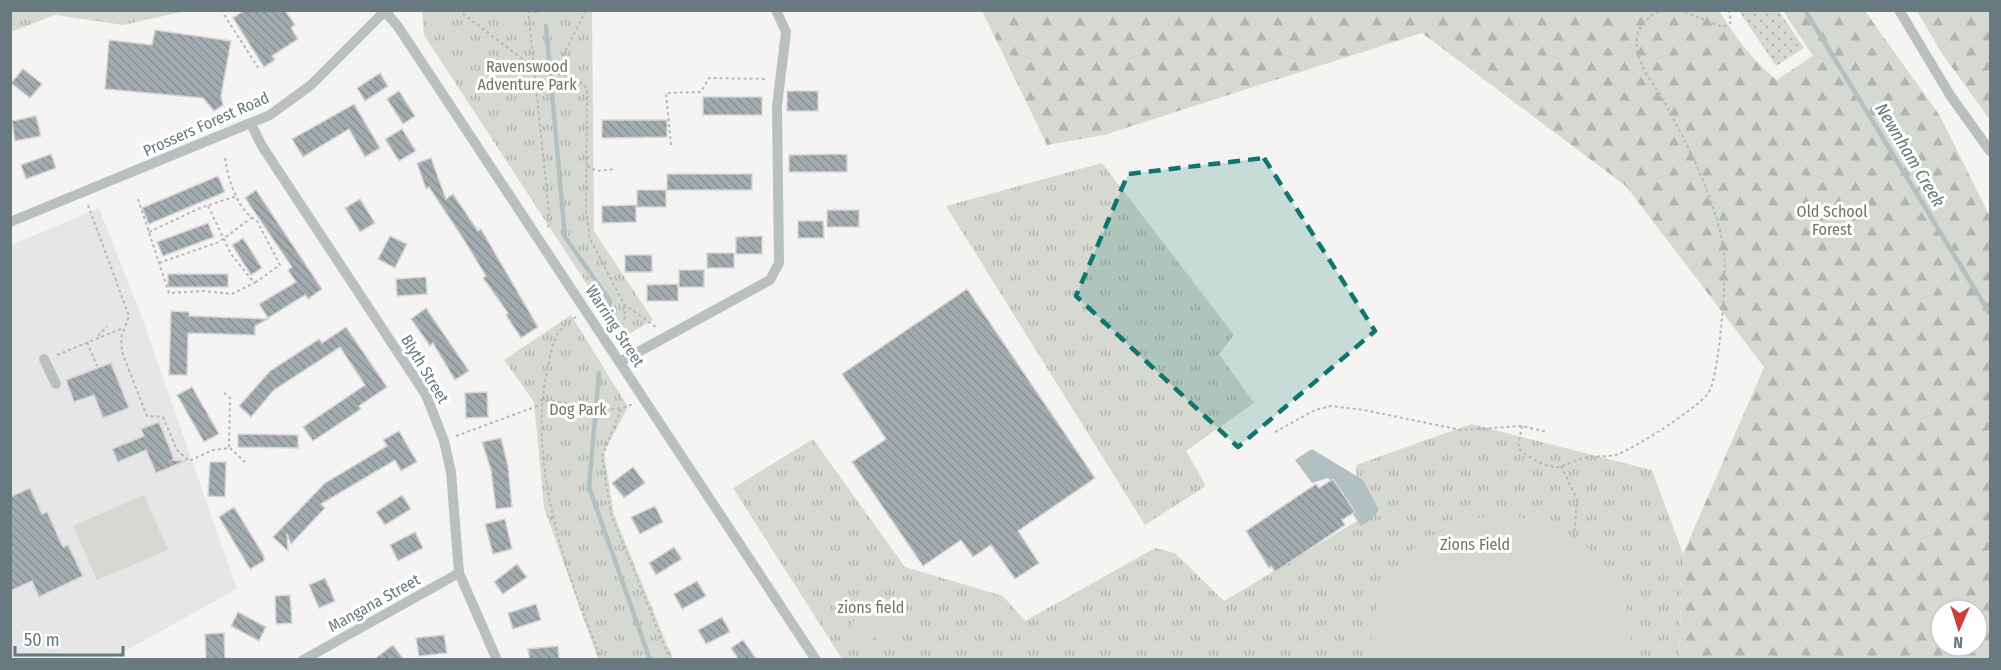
<svg xmlns="http://www.w3.org/2000/svg" width="2001" height="670" font-family="'Fira Sans Condensed',sans-serif">
<defs>
<pattern id="grass-dots" width="8" height="8" patternUnits="userSpaceOnUse" patternTransform="scale(1.5)"><rect width="8" height="8" fill="#d6d9d2"/><path d="M2 2h.1M6 6h.1" fill="none" stroke="#b1b5b0" stroke-width="1.8" stroke-linecap="round"/></pattern>
<pattern id="forest-firs" width="22" height="20" patternUnits="userSpaceOnUse" patternTransform="scale(1.5)"><rect width="22" height="20" fill="#d6d9d2"/><path d="M5 1l3.5 6h-7zM16 11l3.5 6h-7z" fill="#b1b5b0"/></pattern>
<pattern id="park-tufts" width="24" height="20" patternUnits="userSpaceOnUse" patternTransform="scale(1.5)"><rect width="24" height="20" fill="#d6d9d2"/><path d="M3 7l-1-3M5 7V3M7 7l1-3M15 17l-1-3M17 17v-4M19 17l1-3" fill="none" stroke="#b1b5b0"/></pattern>
<pattern id="building-back-hatch" width="6" height="6" patternUnits="userSpaceOnUse" patternTransform="scale(1.5)"><rect width="6" height="6" fill="#a2abae"/><path d="M-1 5l2 2M0 0l6 6M5-1l2 2" fill="none" stroke="#889093"/></pattern>
</defs>
<rect width="100%" height="100%" fill="#f5f4f2"/>
<!-- built -->
<path fill="#e5e6e5" d="M 99,208 L 140,312 L 237,589 L 111,659 L 11,660 L 11,245 Z"/>
<!-- grass -->
<path fill="url(#grass-dots)" d="M 1739,11 L 1779,11 L 1804,48 L 1776,66 Z"/>
<!-- forest -->
<g fill="url(#forest-firs)" fill-rule="evenodd">
<path d="M 982,11 L 1719,11 C 1736,38 1752,60 1777,80 L 1813,56 L 1783,11 L 1865,11 L 1940,116 L 1990,217 L 1990,659 L 1679,659 L 1683,554 L 1764,367 L 1626,186 L 1422,33 L 1104,135 L 1047,145 ZM 1941,610 L 1977,610 L 1977,646 L 1941,646 Z"/>
<path d="M 1917,11 L 1990,11 L 1990,120 L 1941,52 Z"/>
</g>
<!-- park -->
<g fill="url(#park-tufts)">
<path d="M 11,10 L 186,10 L 186,11 L 123,25 L 55,15 L 11,32 Z"/>
<path d="M 422,11 L 592,11 L 594,231 L 653,320 L 622,338 L 424,35 Z"/>
<path d="M 1102,163 L 1234,335 L 1219,354 L 1254,403 L 1186,451 L 1206,486 L 1145,525 L 946,206 Z"/>
<path d="M 571,315 L 628,407 L 604,452 L 614,515 L 673,659 L 598,659 L 544,508 L 534,402 L 504,360 Z"/>
<path d="M 1471,424 L 1652,470 L 1683,554 L 1679,659 L 842,659 L 733,488 L 813,439 L 905,567 L 1003,596 L 1025,621 L 1155,548 L 1175,553 L 1224,601 L 1357,521 L 1356,465 Z"/>
</g>
<!-- pitch -->
<g fill="#d6d9d2">
<path d="M 539,11 L 562,11 L 563,16 L 537,27 L 534,19 L 541,15 Z"/>
<path d="M 144,495 L 168,550 L 97,580 L 73,526 Z"/>
<path d="M 1501,515 C 1581,520 1638,578 1631,659 L 1372,659 C 1364,578 1422,520 1501,515 Z"/>
<path d="M 895,594 L 909,615 L 864,645 L 850,624 Z"/>
</g>
<!-- water -->
<path fill="#b3c0c2" d="M 1312,449 L 1363,480 L 1379,510 L 1372,519 L 1361,526 L 1328,478 L 1312,483 L 1295,460 Z"/>
<g fill="none" stroke-linecap="round" stroke-linejoin="round">
<!-- stream -->
<g stroke="#b3c0c2" stroke-width="4.5">
<path d="M 1805,10 L 1990,314"/>
<path d="M 546,26 L 565,237 L 610,301 L 608,313"/>
<path d="M 599,373 L 589,487 L 650,660"/>
</g>
</g>
<!-- building -->
<g fill="url(#building-back-hatch)" stroke="#d6d6d5" stroke-width="1.5">
<path d="M 245,10 L 285,10 L 295,25 L 291,28 L 298,39 L 272,56 L 275,60 L 264,67 L 233,18 Z"/>
<path d="M 155,30 L 231,41 L 221,96 L 223,105 L 214,111 L 203,98 L 105,89 L 109,40 L 152,45 Z"/>
<path d="M 23,69 L 42,84 L 30,98 L 11,83 Z"/>
<path d="M 380,73 L 388,86 L 365,101 L 357,88 Z"/>
<path d="M 399,91 L 415,116 L 403,124 L 387,99 Z"/>
<rect x="787" y="91" width="31" height="20"/>
<rect x="703" y="97" width="59" height="18"/>
<path d="M 354,104 L 380,148 L 365,157 L 349,129 L 303,157 L 292,139 Z"/>
<path d="M 36,116 L 41,136 L 15,141 L 12,121 Z"/>
<path d="M 602,120 L 667,120 L 667,137 L 602,138 Z"/>
<path d="M 402,129 L 416,151 L 399,161 L 385,139 Z"/>
<path d="M 51,154 L 56,168 L 26,179 L 21,165 Z"/>
<path d="M 847,154 L 847,172 L 789,172 L 789,155 Z"/>
<path d="M 431,158 L 446,199 L 453,194 L 478,231 L 481,229 L 538,327 L 521,338 L 506,315 L 508,313 L 483,278 L 486,276 L 464,240 L 429,187 L 426,189 L 417,163 Z"/>
<rect x="667" y="174" width="85" height="16"/>
<path d="M 218,176 L 225,192 L 149,224 L 142,208 Z"/>
<path d="M 256,190 L 322,289 L 308,299 L 305,295 L 268,318 L 259,304 L 296,282 L 288,270 L 292,267 L 245,198 Z"/>
<rect x="637" y="190" width="29" height="17"/>
<path d="M 360,199 L 375,223 L 360,232 L 345,208 Z"/>
<path d="M 636,205 L 636,222 L 602,223 L 602,206 Z"/>
<rect x="827" y="210" width="32" height="17"/>
<path d="M 798,221 L 823,221 L 824,238 L 798,238 Z"/>
<path d="M 208,223 L 214,237 L 163,256 L 157,242 Z"/>
<path d="M 390,236 L 407,244 L 395,268 L 378,259 Z"/>
<path d="M 762,236 L 762,254 L 736,254 L 736,237 Z"/>
<path d="M 243,238 L 262,268 L 251,275 L 232,245 Z"/>
<rect x="707" y="253" width="27" height="15"/>
<rect x="625" y="255" width="27" height="17"/>
<rect x="679" y="270" width="25" height="17"/>
<rect x="168" y="274" width="60" height="13"/>
<path d="M 426,277 L 427,294 L 397,296 L 396,279 Z"/>
<path d="M 678,284 L 678,301 L 647,301 L 647,285 Z"/>
<path d="M 967,289 L 1095,478 L 1018,531 L 1039,563 L 1015,579 L 991,545 L 973,557 L 961,540 L 923,566 L 852,462 L 886,439 L 842,374 Z"/>
<path d="M 426,308 L 469,371 L 455,380 L 433,343 L 430,346 L 411,319 Z"/>
<path d="M 171,311 L 189,312 L 189,316 L 268,319 L 255,326 L 255,335 L 188,333 L 187,375 L 169,375 Z"/>
<path d="M 346,327 L 387,387 L 359,406 L 361,409 L 313,441 L 303,427 L 365,385 L 340,347 L 274,390 L 251,417 L 239,406 L 270,371 L 319,339 L 322,343 Z"/>
<path d="M 111,363 L 129,408 L 103,418 L 94,395 L 74,402 L 66,380 Z"/>
<path d="M 192,387 L 219,434 L 204,442 L 177,395 Z"/>
<path d="M 487,392 L 488,417 L 466,418 L 465,393 Z"/>
<path d="M 159,422 L 174,459 L 172,460 L 185,461 L 156,473 L 146,450 L 118,462 L 112,449 L 144,436 L 141,429 Z"/>
<path d="M 399,431 L 417,462 L 401,471 L 395,460 L 321,504 L 325,508 L 291,544 L 287,534 L 288,551 L 273,537 L 325,483 L 387,446 L 383,440 Z"/>
<path d="M 238,434 L 298,435 L 298,448 L 238,447 Z"/>
<path d="M 501,438 L 508,466 L 512,507 L 496,509 L 491,470 L 482,442 Z"/>
<path d="M 210,462 L 226,462 L 225,497 L 208,496 Z"/>
<path d="M 633,467 L 645,483 L 624,498 L 612,483 Z"/>
<path d="M 1333,479 L 1355,512 L 1342,520 L 1345,525 L 1275,572 L 1271,566 L 1269,568 L 1246,531 L 1316,484 L 1319,488 Z"/>
<path d="M 30,488 L 42,514 L 47,512 L 63,547 L 68,545 L 83,576 L 39,597 L 32,581 L 10,591 L 10,497 Z"/>
<path d="M 402,495 L 411,509 L 385,525 L 376,512 Z"/>
<path d="M 655,506 L 663,522 L 640,534 L 631,517 Z"/>
<path d="M 234,507 L 264,556 L 264,561 L 250,569 L 219,517 Z"/>
<path d="M 505,519 L 512,549 L 493,554 L 485,524 Z"/>
<path d="M 415,532 L 423,548 L 398,561 L 390,545 Z"/>
<path d="M 674,547 L 682,559 L 656,575 L 649,563 Z"/>
<path d="M 517,564 L 527,577 L 503,594 L 494,582 Z"/>
<path d="M 325,578 L 335,601 L 319,608 L 309,585 Z"/>
<path d="M 697,581 L 706,596 L 682,609 L 674,594 Z"/>
<path d="M 290,595 L 292,623 L 276,624 L 275,596 Z"/>
<path d="M 536,604 L 541,620 L 513,629 L 508,613 Z"/>
<path d="M 238,612 L 266,627 L 259,641 L 231,626 Z"/>
<path d="M 722,617 L 730,632 L 706,644 L 698,630 Z"/>
<path d="M 224,633 L 225,659 L 206,659 L 205,634 Z"/>
<path d="M 444,635 L 447,653 L 419,656 L 416,638 Z"/>
<path d="M 743,640 L 757,660 L 739,660 L 731,648 Z"/>
<path d="M 393,645 L 404,660 L 373,660 Z"/>
<path d="M 558,646 L 559,660 L 530,660 L 528,649 Z"/>
</g>
<g fill="none" stroke-linecap="round" stroke-linejoin="round">
<!-- path -->
<g stroke="#b4b8ba" stroke-width="2" stroke-dasharray="3 3" stroke-linecap="butt">
<path d="M 221,10 L 259,69"/>
<path d="M 458,10 L 537,70 C 558,78 570,68 587,89 L 586,212 L 590,239 L 624,304 L 657,328"/>
<path d="M 528,10 L 550,222 L 547,229"/>
<path d="M 530,10 L 533,13 L 543,10"/>
<path d="M 1679,10 L 1723,27 L 1731,22 L 1729,10"/>
<path d="M 564,74 L 563,56 L 586,10"/>
<path d="M 671,145 L 666,93 L 701,92 L 709,78 L 767,79"/>
<path d="M 587,166 L 597,171 L 616,169"/>
<path d="M 138,199 L 169,293 L 204,291 L 232,294 L 256,282"/>
<path d="M 88,205 L 129,316 L 121,338 L 122,352 L 147,416 L 163,417 L 177,450 L 189,461 L 213,450 L 229,448 L 230,398 L 222,391"/>
<path d="M 208,206 L 231,254 L 252,280 L 256,282 L 280,265 L 257,221 C 238,212 226,175 225,155"/>
<path d="M 149,232 L 200,208 L 237,196"/>
<path d="M 159,263 L 219,242 L 251,218"/>
<path d="M 576,317 C 570,321 563,326 559,332 C 551,343 550,358 547,371 C 527,461 566,576 602,660"/>
<path d="M 98,336 L 107,326"/>
<path d="M 618,337 L 625,317 L 624,305"/>
<path d="M 87,342 L 97,366"/>
<path d="M 57,355 L 123,328"/>
<path d="M 540,400 C 571,400 604,418 633,404"/>
<path d="M 621,409 L 602,457 L 611,514 L 670,660"/>
<path d="M 1522,426 L 1518,448 C 1529,457 1542,467 1558,467 C 1567,466 1575,459 1584,458 C 1594,456 1605,457 1615,455 C 1631,451 1701,406 1709,392 C 1719,376 1727,275 1724,253 C 1718,205 1689,147 1666,105 C 1657,87 1640,70 1637,49 C 1634,30 1645,18 1661,10"/>
<path d="M 1275,432 L 1315,410 L 1331,406 L 1364,410 L 1461,430 L 1522,426 L 1547,432"/>
<path d="M 456,436 L 540,405"/>
<path d="M 230,448 L 245,462"/>
<path d="M 1561,466 L 1577,499 L 1574,537"/>
</g>
<!-- minor -->
<g stroke="#babfc1" stroke-width="10">
<path d="M 1899,10 L 1950,95 L 1990,151"/>
<path d="M 385,11 L 399,28 L 816,660"/>
<path d="M 251,124 L 262,146 L 426,395 L 444,441 L 451,472 L 459,573 L 497,660"/>
<path d="M 10,222 L 270,115 L 311,85 L 386,10"/>
<path d="M 44,359 L 56,384"/>
<path d="M 620,362 L 770,280 L 779,263 L 777,106 L 786,32 L 776,10"/>
<path d="M 303,660 L 459,573"/>
</g>
</g>
<!-- marked area -->
<path fill="#0f766e" fill-opacity="0.2" stroke="#0f766e" stroke-width="4.5" stroke-dasharray="12 8" stroke-linejoin="round" d="M 1264,158 L 1375,331 L 1238,447 L 1076,296 L 1128,174 Z"/>
<g text-anchor="middle" dominant-baseline="central" stroke-width="6" stroke-linejoin="round" paint-order="stroke">
<!-- park labels -->
<g font-size="16" fill="#6d7766" stroke="#fff">
<text x="527" y="66">Ravenswood<tspan x="527" dy="18">Adventure Park</tspan></text>
<text x="1832" y="211">Old School<tspan x="1832" dy="18">Forest</tspan></text>
<text x="578" y="409">Dog Park</text>
<text x="1475" y="544">Zions Field</text>
<text x="871" y="607">zions field</text>
</g>
<!-- street labels -->
<g font-size="16" fill="#68797f" stroke="#fff">
<text transform="translate(206 124) rotate(-24)">Prossers Forest Road</text>
<text transform="translate(615 326) rotate(57)">Warring Street</text>
<text transform="translate(425 369) rotate(59)">Blyth Street</text>
<text transform="translate(374 603) rotate(-29)">Mangana Street</text>
</g>
<!-- water labels -->
<g font-size="18" font-style="italic" fill="#637a7c" stroke="#fff">
<text transform="translate(1910 155) rotate(59)">Newnham Creek</text>
</g>
</g>
<!-- border -->
<rect width="2001" height="670" fill="none" stroke="#68797f" stroke-width="24"/>
<!-- north arrow -->
<g transform="translate(1959 628) rotate(183)"><circle r="28" fill="#ffffff" stroke="#c3c9cc" stroke-width="1.5"/>
<path d="M0-4.5L10 22L0 15L-10 22Z" fill="#cc403b"/>
<text y="-9" font-size="16" font-weight="bold" text-anchor="middle" fill="#68797f">N</text>
</g>
<!-- scale -->
<path d="M15 646v9h108v-9" fill="none" stroke="#68797f" stroke-width="3"/>
<text x="24" y="646" font-size="18" fill="#68797f" stroke="#ffffff" stroke-width="4.5" paint-order="stroke">50 m</text>
</svg>
